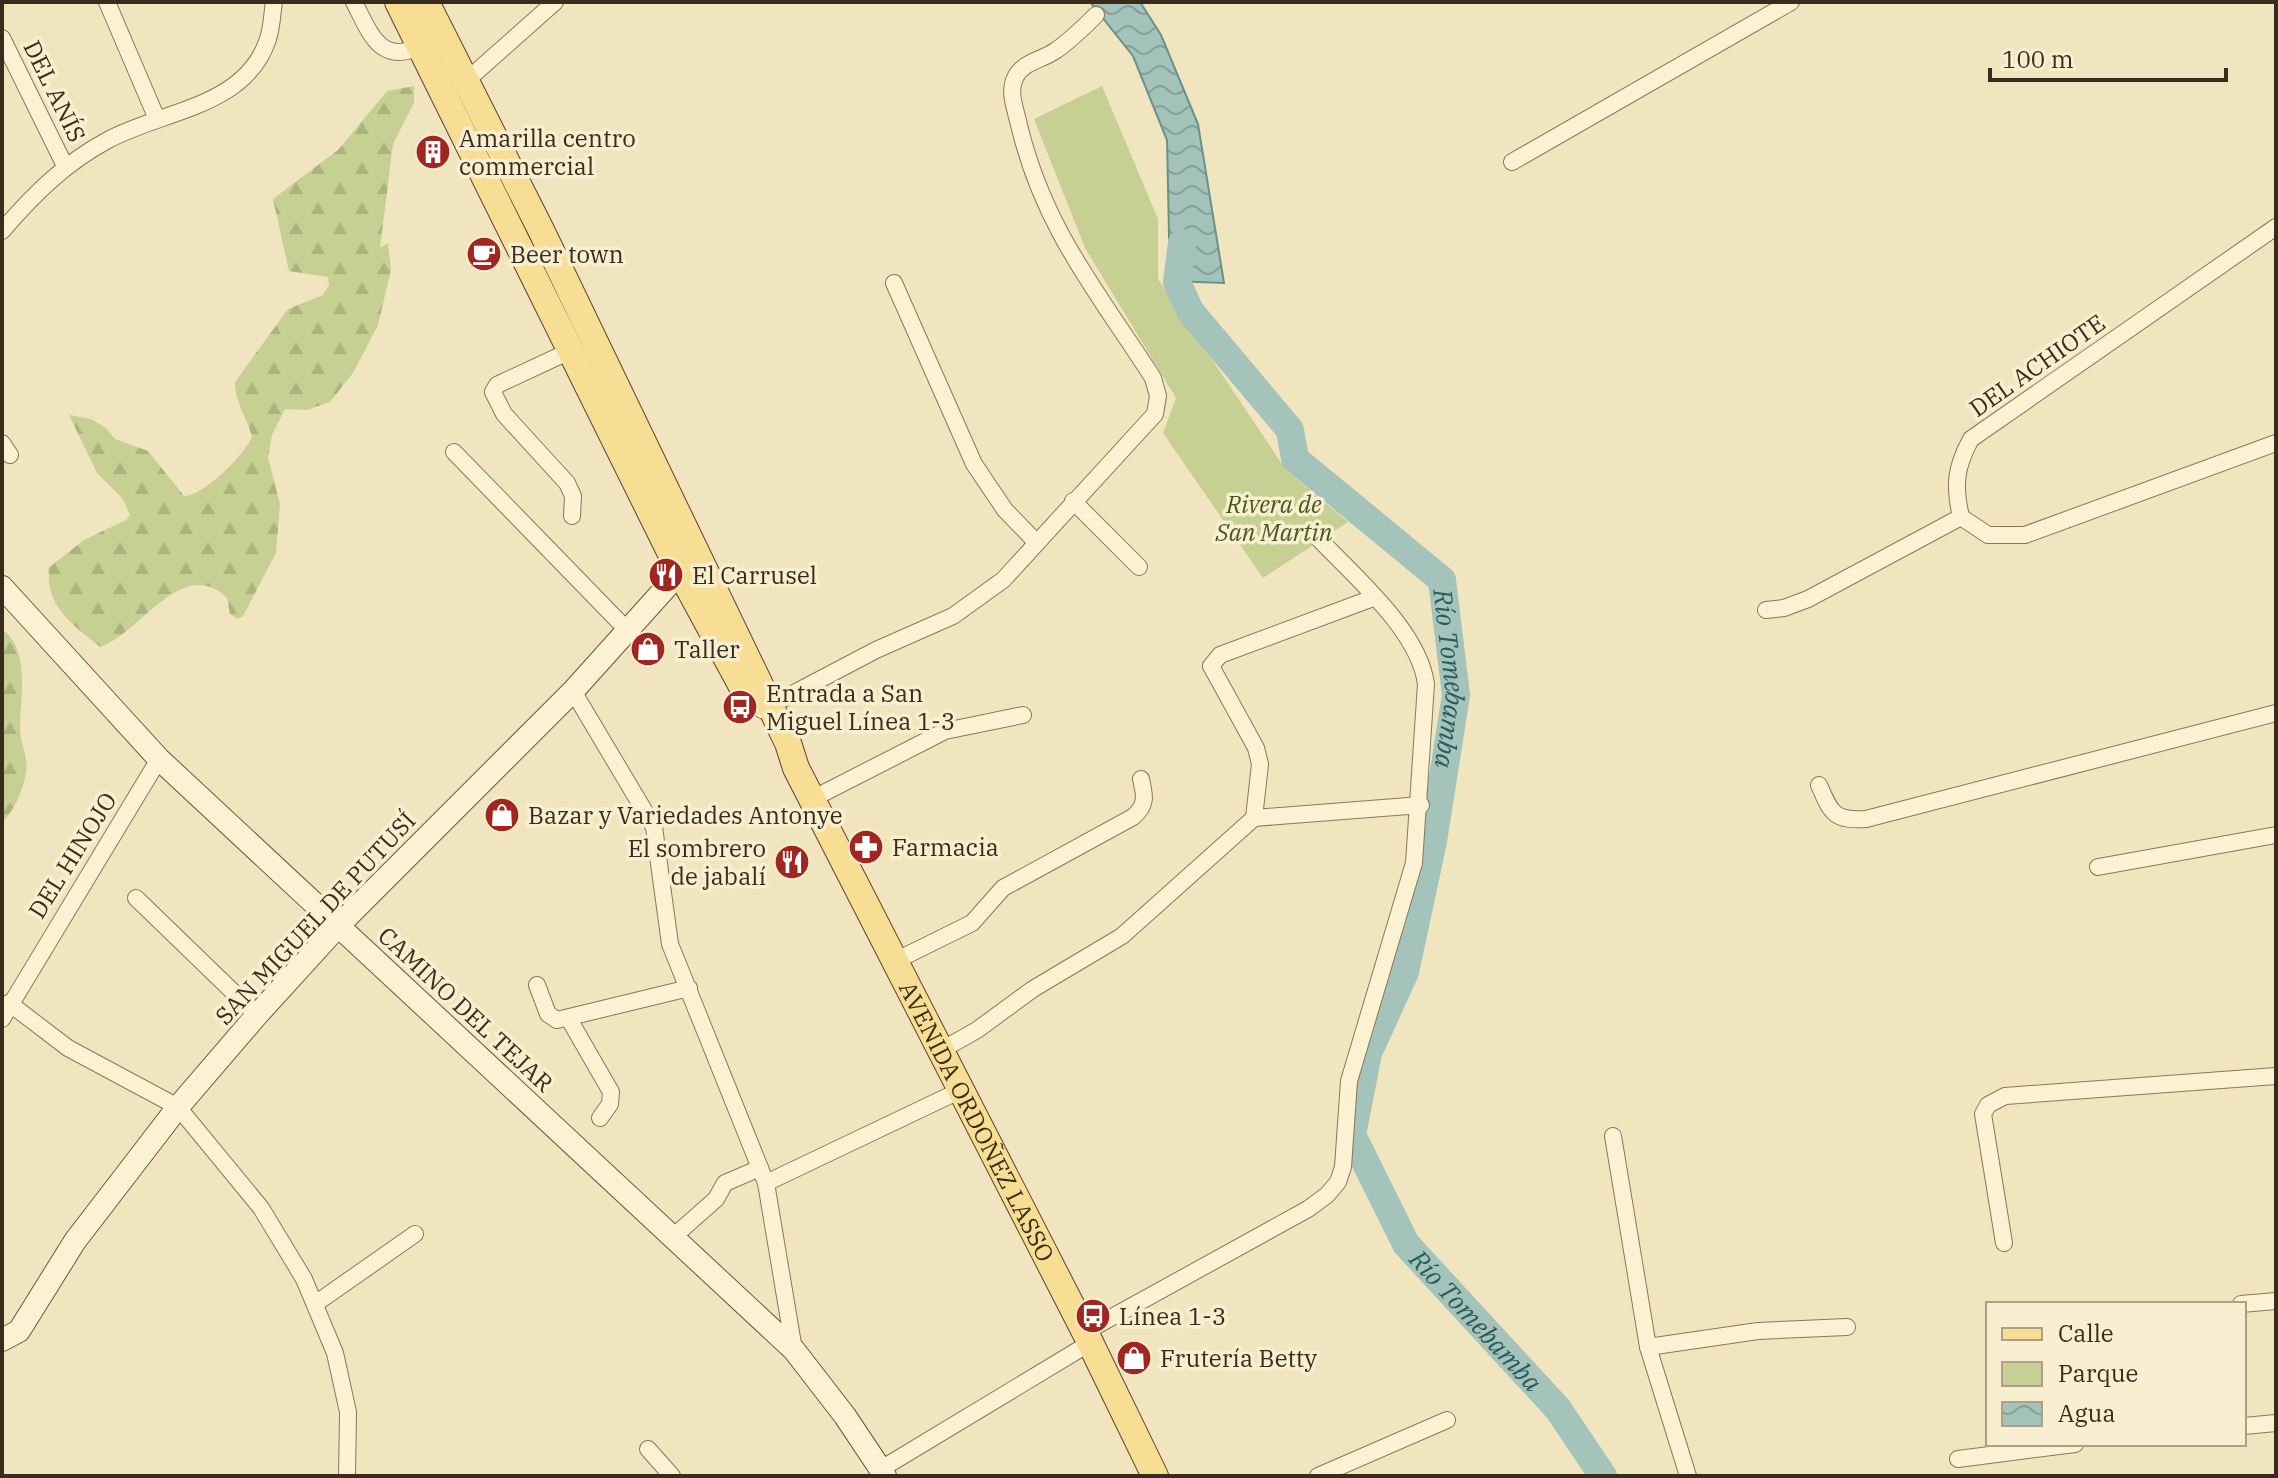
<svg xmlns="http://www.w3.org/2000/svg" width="2278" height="1478" font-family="'IBM Plex Serif',serif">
<defs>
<pattern id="forest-firs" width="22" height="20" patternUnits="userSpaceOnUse" patternTransform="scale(2)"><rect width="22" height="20" fill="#c6d093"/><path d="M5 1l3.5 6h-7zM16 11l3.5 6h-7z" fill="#abb37e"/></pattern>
<pattern id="water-waves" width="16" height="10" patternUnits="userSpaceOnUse" patternTransform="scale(2)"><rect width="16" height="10" fill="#a3c3bb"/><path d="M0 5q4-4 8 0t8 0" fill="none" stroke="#869f97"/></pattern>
</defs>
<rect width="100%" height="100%" fill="#f1e5c0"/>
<!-- green -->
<path fill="#c6d093" d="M 1102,86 L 1158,219 L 1158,279 L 1286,470 L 1348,522 L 1263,578 L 1163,433 L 1176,398 L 1085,248 L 1034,119 Z"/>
<!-- forest -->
<g fill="url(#forest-firs)">
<path d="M 414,86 L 414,103 L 393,144 L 380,248 L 388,243 L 391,270 L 378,325 L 353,373 L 330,402 L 307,410 L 285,409 L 272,435 L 268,457 L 280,504 L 276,553 L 243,616 L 238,619 L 230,614 L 227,598 C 182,554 140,634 100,647 C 81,631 55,614 50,588 C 48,581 50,575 48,568 L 84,540 L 126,520 L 130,515 L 123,499 L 97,473 L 69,415 L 91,419 L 106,428 L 115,439 L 148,451 L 184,496 C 202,497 247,453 252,436 C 247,419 234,399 235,382 L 288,309 L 323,295 L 329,285 L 328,277 L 289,271 L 273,199 L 338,150 L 387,91 Z"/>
<path d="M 2,629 C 31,651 20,698 20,729 C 20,743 29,758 26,772 C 23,791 15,809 2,823 Z"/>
</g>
<!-- water -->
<path fill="url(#water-waves)" stroke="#69928a" stroke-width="2" d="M 1090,2 L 1140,2 L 1161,35 L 1198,124 L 1224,283 L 1170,281 L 1167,140 L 1133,56 Z"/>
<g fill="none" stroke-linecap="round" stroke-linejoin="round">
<!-- river -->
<path stroke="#a3c3bb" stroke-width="28" id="s1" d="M 1182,243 L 1177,282 L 1190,311 L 1290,430 L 1295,459 L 1442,580 L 1456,695 L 1433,841 L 1405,972 L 1368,1053 L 1352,1135 L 1406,1244 L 1558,1409 L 1603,1476"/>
<defs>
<g id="street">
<path d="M 107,2 L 157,119"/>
<path d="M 354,2 C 370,33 380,66 421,46"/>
<path d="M 2,38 L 65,166"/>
<path d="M 466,81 L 555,2"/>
<path d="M 1512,162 L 1791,2"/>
<path d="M 2276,227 L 1971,439 C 1955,468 1954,486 1961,517 L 1988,535 L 2025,535 L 2276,443"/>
<path d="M 2,231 C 34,194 65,163 108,140 C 164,110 246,107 268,39 C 272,27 272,14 274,2"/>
<path d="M 894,283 L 974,464 L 1005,510 L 1037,543"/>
<path d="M 572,350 L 497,385 L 493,392 L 504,414 L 567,483 L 573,496 L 572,516"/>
<path d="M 2,443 L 10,455"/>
<path d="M 454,452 L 629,632"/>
<path d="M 1073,501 L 1139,567"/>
<path d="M 1373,598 L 1220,655 L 1211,666 L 1256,748 L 1260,764 L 1254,818 L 1421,805"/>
<path d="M 1766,610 L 1784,608 L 1808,599 L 1961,517"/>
<path d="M 573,691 L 654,827 L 670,944 L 766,1183 L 794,1350"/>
<path d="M 762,710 L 876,650 L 953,616 L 1003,580 L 1155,414 L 1158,396 L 1153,378 C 1097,291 1044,229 1019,125 C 1016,110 1008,93 1015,78 C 1022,62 1042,60 1055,51 C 1070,41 1083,28 1096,15"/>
<path d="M 1819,785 C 1831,813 1834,821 1866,819 L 2276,713"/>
<path d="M 812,799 L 945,731 L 1023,715"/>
<path d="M 2098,867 L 2276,835"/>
<path d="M 136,898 L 257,1015"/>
<path d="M 893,962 L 972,923 L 1003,888 L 1133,817 C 1147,805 1145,796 1141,779"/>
<path d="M 537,985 L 548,1014 L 557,1020 L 689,988"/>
<path d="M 9,1003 L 68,1048 L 178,1107 L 261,1208 L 304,1279 L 335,1353 L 348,1412 L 347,1476"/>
<path d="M 2,1019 L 159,759"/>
<path d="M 569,1019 L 611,1092 L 610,1104 L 600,1118"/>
<path d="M 938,1052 L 977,1030 L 1033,989 L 1122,936 L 1254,818"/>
<path d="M 1613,1136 L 1648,1347 L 1688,1476"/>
<path d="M 766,1183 L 959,1091"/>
<path d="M 673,1237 L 716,1199 L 725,1183 L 760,1168"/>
<path d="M 2004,1243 L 1983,1114 L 1988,1105 L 2005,1096 L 2276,1076"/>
<path d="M 315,1304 L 415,1234"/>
<path d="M 2241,1304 L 2276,1301"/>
<path d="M 1085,1332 L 1308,1209 L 1327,1195 L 1338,1182 L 1343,1167 L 1349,1081 L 1414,863 L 1426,684 C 1419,631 1355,577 1318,538"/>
<path d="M 1648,1347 L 1758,1331 L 1847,1327"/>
<path d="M 2244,1426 L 2276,1423"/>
<path d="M 648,1449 L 672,1476"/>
<path d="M 1958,1459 L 2075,1444"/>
<path d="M 881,1469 L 1090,1343"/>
<path d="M 1318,1476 L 1447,1420"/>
</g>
<g id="secondary">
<path d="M 2,587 L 159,759 L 794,1350 L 845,1416 L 885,1476"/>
<path d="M 2,1340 L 19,1331 L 75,1241 L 178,1107 L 257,1015 L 338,926 L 573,691 L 680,572 L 692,564"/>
</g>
<g id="primary">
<path d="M 398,2 L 680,572 L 751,703"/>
<path id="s2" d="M 426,2 L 541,230 L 788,743 L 796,768 L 1085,1332 L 1155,1476"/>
</g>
</defs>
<!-- street casing -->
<use href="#street" stroke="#8c7656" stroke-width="18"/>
<!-- secondary casing -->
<use href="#secondary" stroke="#6d5639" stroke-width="24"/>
<!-- primary casing -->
<use href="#primary" stroke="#59432b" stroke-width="28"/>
<!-- street -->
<use href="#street" stroke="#fbf2d4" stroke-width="16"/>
<!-- secondary -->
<use href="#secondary" stroke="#fbf2d4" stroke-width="22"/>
<!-- primary -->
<use href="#primary" stroke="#f8de94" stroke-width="26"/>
</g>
<!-- icons -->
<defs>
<symbol id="building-disc" viewBox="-11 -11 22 22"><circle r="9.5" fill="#a02721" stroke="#f8efd0"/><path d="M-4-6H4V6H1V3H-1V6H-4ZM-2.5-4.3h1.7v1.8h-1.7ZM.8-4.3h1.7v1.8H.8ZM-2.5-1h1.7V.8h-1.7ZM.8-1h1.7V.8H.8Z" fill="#fff"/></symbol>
<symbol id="cafe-disc" viewBox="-11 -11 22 22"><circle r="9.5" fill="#a02721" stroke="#f8efd0"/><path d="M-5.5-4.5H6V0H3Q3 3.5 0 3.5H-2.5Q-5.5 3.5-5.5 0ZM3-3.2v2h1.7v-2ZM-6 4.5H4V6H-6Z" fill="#fff"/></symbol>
<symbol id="restaurant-disc" viewBox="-11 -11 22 22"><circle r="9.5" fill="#a02721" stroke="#f8efd0"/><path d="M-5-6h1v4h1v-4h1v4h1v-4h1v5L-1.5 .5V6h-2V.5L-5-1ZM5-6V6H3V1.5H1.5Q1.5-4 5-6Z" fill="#fff"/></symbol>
<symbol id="shop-disc" viewBox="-11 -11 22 22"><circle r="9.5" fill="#a02721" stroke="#f8efd0"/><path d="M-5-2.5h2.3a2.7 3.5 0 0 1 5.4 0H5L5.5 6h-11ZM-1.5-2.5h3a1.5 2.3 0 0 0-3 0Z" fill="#fff"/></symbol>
<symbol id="bus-disc" viewBox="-11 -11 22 22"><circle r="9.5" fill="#a02721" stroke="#f8efd0"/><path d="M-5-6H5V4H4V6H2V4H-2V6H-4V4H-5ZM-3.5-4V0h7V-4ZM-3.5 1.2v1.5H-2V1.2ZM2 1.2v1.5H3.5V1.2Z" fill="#fff"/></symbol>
<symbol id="pharmacy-disc" viewBox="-11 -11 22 22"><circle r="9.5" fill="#a02721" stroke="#f8efd0"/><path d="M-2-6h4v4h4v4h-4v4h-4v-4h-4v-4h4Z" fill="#fff"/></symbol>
</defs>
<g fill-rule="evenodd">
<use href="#building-disc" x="413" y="132" width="40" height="40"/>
<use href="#cafe-disc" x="464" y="234" width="40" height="40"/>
<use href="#restaurant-disc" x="646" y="555" width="40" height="40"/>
<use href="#shop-disc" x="628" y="629" width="40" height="40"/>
<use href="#bus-disc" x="720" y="687" width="40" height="40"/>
<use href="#shop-disc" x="482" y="795" width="40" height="40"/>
<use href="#pharmacy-disc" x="846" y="827" width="40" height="40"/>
<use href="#restaurant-disc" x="772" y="842" width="40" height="40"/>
<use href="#bus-disc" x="1073" y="1296" width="40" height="40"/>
<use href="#shop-disc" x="1114" y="1338" width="40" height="40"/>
</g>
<g text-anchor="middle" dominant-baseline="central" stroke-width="7" stroke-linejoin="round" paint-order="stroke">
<!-- street labels -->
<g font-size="24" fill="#3a2c1c" stroke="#f8efd0">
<text transform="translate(55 91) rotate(64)">DEL ANÍS</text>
<text transform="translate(2037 365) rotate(-35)">DEL ACHIOTE</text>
<text transform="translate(72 855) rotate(-58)">DEL HINOJO</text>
<text transform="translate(315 918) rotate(-47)">SAN MIGUEL DE PUTUSÍ</text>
<text transform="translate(466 1009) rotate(43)">CAMINO DEL TEJAR</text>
<text stroke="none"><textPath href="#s2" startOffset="1248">AVENIDA ORDOÑEZ LASSO</textPath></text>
</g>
<!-- poi labels -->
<g font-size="24" fill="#3a2c1c" stroke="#f8efd0" text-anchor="start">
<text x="459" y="138">Amarilla centro<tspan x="459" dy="28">commercial</tspan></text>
<text x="510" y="254">Beer town</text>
<text x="692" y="575">El Carrusel</text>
<text x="674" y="649">Taller</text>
<text x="766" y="693">Entrada a San<tspan x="766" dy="28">Miguel Línea 1-3</tspan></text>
<text x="528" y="815">Bazar y Variedades Antonye</text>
<text x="892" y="847">Farmacia</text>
<text x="766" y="848" text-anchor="end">El sombrero<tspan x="766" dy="28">de jabalí</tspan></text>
<text x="1119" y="1316">Línea 1-3</text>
<text x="1160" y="1358">Frutería Betty</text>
</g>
<!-- park labels -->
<g font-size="24" font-style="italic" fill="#475821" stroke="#f8efd0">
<text x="1274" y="504">Rivera de<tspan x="1274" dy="28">San Martin</tspan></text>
</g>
<!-- water labels -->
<g font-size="26" font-style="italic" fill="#2a5b5b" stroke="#f8efd0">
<text stroke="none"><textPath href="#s1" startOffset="546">Río Tomebamba</textPath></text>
<text stroke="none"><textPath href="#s1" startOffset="1242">Río Tomebamba</textPath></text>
</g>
</g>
<!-- border -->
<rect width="2278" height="1478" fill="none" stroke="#3a2c1c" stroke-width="8"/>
<!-- legend -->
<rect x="1986" y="1302" width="260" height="144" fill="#f8efd0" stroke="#aca188" stroke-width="2"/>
<rect x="2002" y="1328" width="40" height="12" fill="#f8de94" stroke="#aca188" stroke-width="2"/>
<text x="2058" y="1342" font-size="24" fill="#3a2c1c">Calle</text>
<rect x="2002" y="1362" width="40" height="24" fill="#c6d093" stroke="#aca188" stroke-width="2"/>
<text x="2058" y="1382" font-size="24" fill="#3a2c1c">Parque</text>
<rect x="2002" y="1402" width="40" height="24" fill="url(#water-waves)" stroke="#aca188" stroke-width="2"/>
<text x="2058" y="1422" font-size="24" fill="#3a2c1c">Agua</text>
<!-- scale -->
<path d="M1990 68v12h236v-12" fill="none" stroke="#3a2c1c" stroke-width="4"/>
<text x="2002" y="68" font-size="24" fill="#3a2c1c" stroke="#f8efd0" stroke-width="6" paint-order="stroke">100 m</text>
</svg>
